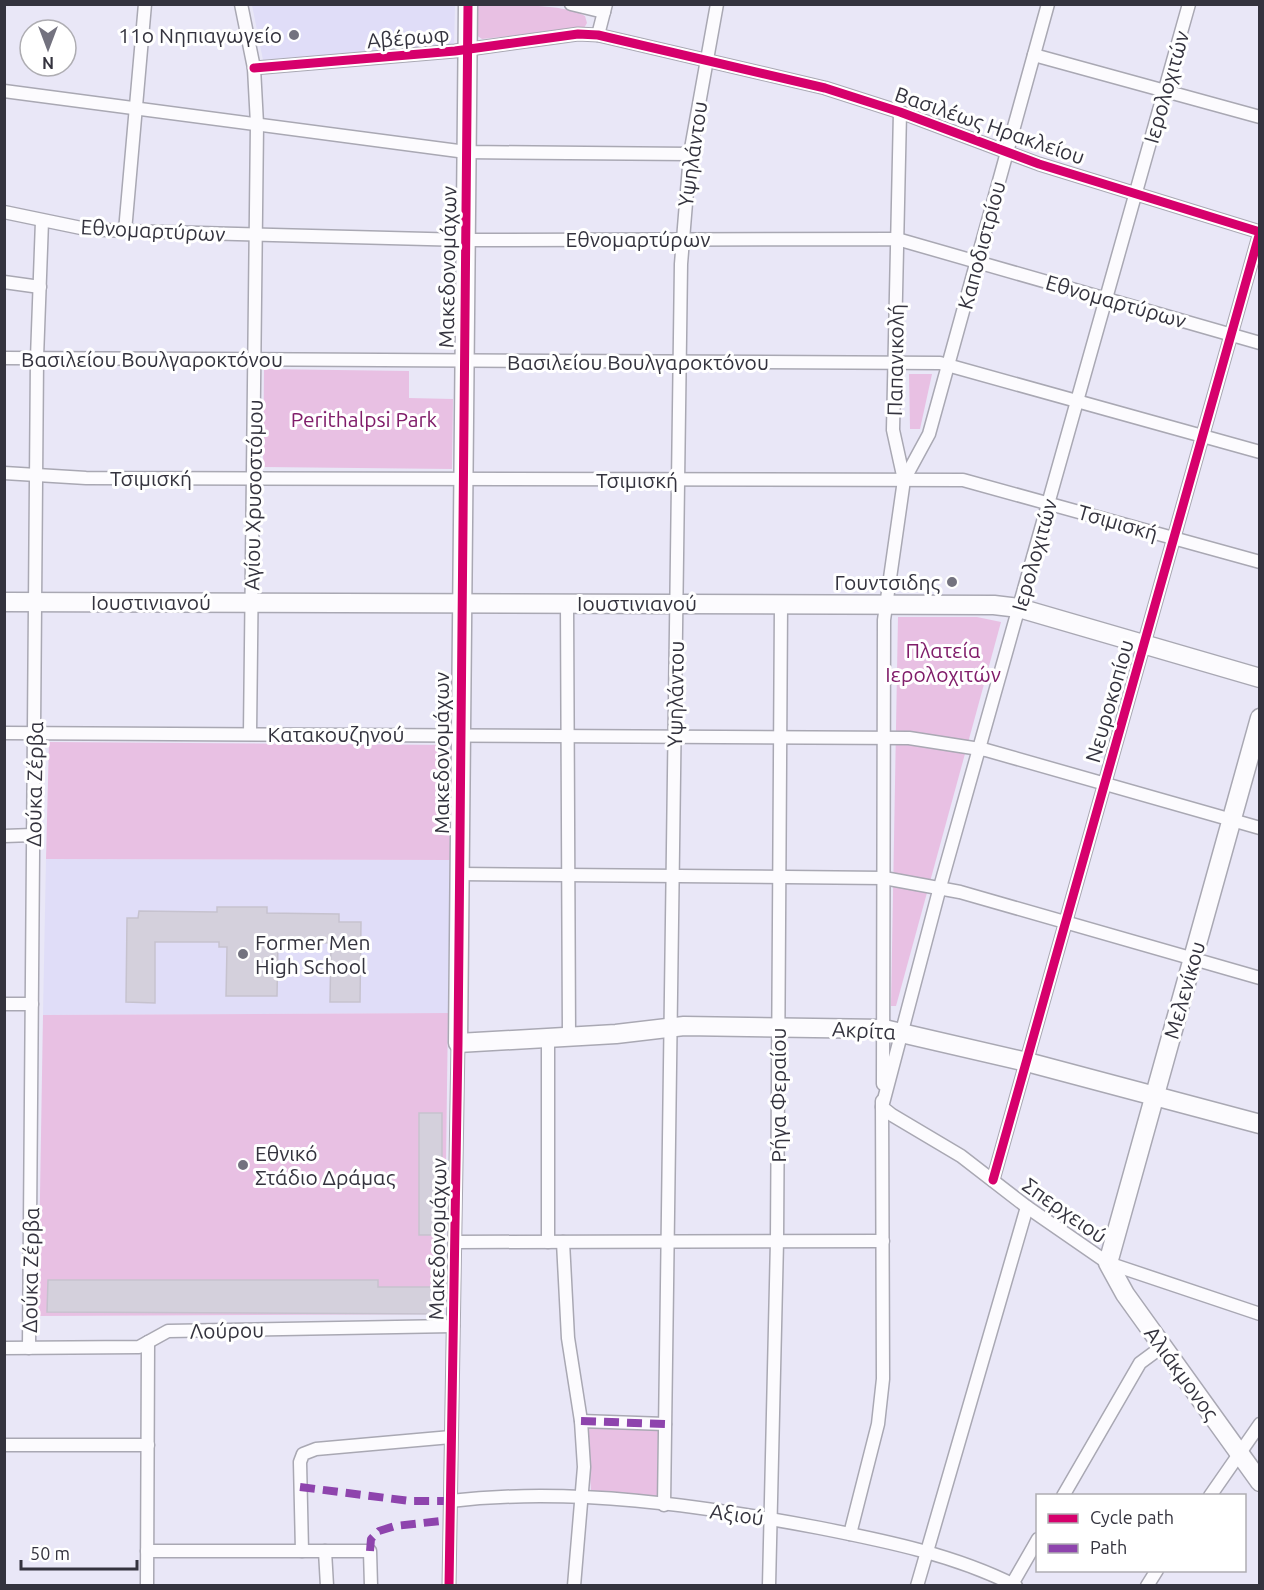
<svg xmlns="http://www.w3.org/2000/svg" width="1264" height="1590" font-family="Ubuntu,sans-serif">
<rect width="100%" height="100%" fill="#e9e7f7"/>
<!-- built -->
<g fill="#e0ddf8">
<path d="M 252,5 L 455,5 L 454,44 L 263,60 Z"/>
<path d="M 46,859 L 450,860 L 448,1013 L 43,1015 Z"/>
</g>
<!-- green -->
<g fill="#e8c0e3">
<path d="M 477,5 C 503,5 565,3 585,16 L 587,23 L 584,28 L 577,29 L 482,39 L 476,35 Z"/>
<path d="M 264,369 L 409,371 L 409,398 L 453,399 L 452,469 L 263,467 Z"/>
<path d="M 909,374 L 932,374 L 920,429 L 910,429 Z"/>
<path d="M 898,617 L 977,617 L 1001,622 L 896,1006 L 891,1006 Z"/>
<path d="M 49,742 L 449,745 L 450,860 L 46,859 Z"/>
<path d="M 448,1013 L 444,1314 L 38,1316 L 43,1015 Z"/>
<path d="M 587,1426 L 658,1428 L 657,1497 L 591,1491 Z"/>
</g>
<!-- building -->
<g fill="#d4d0dc" stroke="#c6c2ce" stroke-width="1.5">
<path d="M 217,907 L 267,907 L 267,913 L 339,914 L 339,922 L 361,922 L 360,1002 L 330,1002 L 331,943 L 278,942 L 277,996 L 226,996 L 227,947 L 219,947 L 219,942 L 155,942 L 155,1003 L 126,1002 L 127,918 L 138,918 L 139,911 L 217,912 Z"/>
<rect x="419" y="1113" width="23" height="122"/>
<path d="M 48,1280 L 378,1280 L 378,1287 L 442,1287 L 442,1314 L 47,1312 Z"/>
</g>
<g fill="none" stroke-linecap="round" stroke-linejoin="round">
<defs>
<g id="street">
<path d="M 241,4 L 254,68 L 257,124 L 250,734"/>
<path d="M 571,4 L 604,12"/>
<path d="M 1189,4 L 940,887 L 882,1107 L 892,1115 L 961,1156 L 1027,1207 L 1108,1263 L 1260,1314"/>
<path d="M 598,35 L 606,4"/>
<path d="M 1034,55 L 1260,117"/>
<path d="M 254,68 L 455,51 L 578,34 L 598,35 L 825,88 L 900,112 L 1039,164 L 1260,232 L 993,1180"/>
<path d="M 4,91 L 466,152 L 690,154"/>
<path d="M 4,212 L 86,229 L 125,231 L 466,240 L 897,239 L 1260,343"/>
<path d="M 125,231 L 145,4"/>
<path d="M 4,282 L 40,287"/>
<path d="M 4,358 L 940,363 L 1260,452"/>
<path d="M 4,473 L 86,478 L 963,480 L 1260,562"/>
<path d="M 904,480 L 929,434 L 1048,4"/>
<path d="M 567,603 L 569,1037"/>
<path d="M 4,733 L 909,738 L 986,750 L 1260,828"/>
<path d="M 4,836 L 33,835"/>
<path d="M 459,874 L 884,878 L 960,892 L 1260,978"/>
<path d="M 4,1004 L 32,1004"/>
<path d="M 548,1038 L 548,1242"/>
<path d="M 883,1084 L 884,620 L 904,480 L 893,430 L 900,112"/>
<path d="M 455,1242 L 883,1241"/>
<path d="M 563,1242 L 568,1338 L 581,1421 L 584,1467 L 574,1586"/>
<path d="M 4,1348 L 139,1347 L 168,1331 L 453,1326"/>
<path d="M 29,1348 L 37,358 L 42,221"/>
<path d="M 581,1421 L 665,1424"/>
<path d="M 4,1445 L 148,1445"/>
<path d="M 1063,1496 L 1140,1363 L 1163,1346"/>
<path d="M 1210,1496 L 1260,1424"/>
<path d="M 450,1501 C 572,1487 700,1505 820,1528 C 886,1541 955,1555 1016,1586"/>
<path d="M 664,1505 L 681,264 L 690,154 L 717,4"/>
<path d="M 850,1534 L 878,1424 L 883,1379 L 882,1101"/>
<path d="M 147,1551 L 370,1551 L 371,1586"/>
<path d="M 302,1551 L 300,1462 L 303,1454 L 316,1449 L 451,1437"/>
<path d="M 325,1551 L 327,1586"/>
<path d="M 147,1586 L 148,1342"/>
<path d="M 449,1586 L 458,1043"/>
<path d="M 769,1586 L 777,1241 L 781,604"/>
<path d="M 917,1586 L 1027,1207"/>
<path d="M 1011,1586 L 1038,1539"/>
<path d="M 1147,1586 L 1157,1570"/>
</g>
<g id="secondary">
<path d="M 468,4 L 458,1043 L 616,1034 L 684,1026 L 884,1029 L 1027,1062 L 1260,1124"/>
<path d="M 4,602 L 994,605 L 1019,608 L 1260,678"/>
<path d="M 1260,718 L 1108,1263 L 1125,1294 L 1260,1482"/>
</g>
</defs>
<!-- street casing -->
<use href="#street" stroke="#a9a8b3" stroke-width="15"/>
<!-- secondary casing -->
<use href="#secondary" stroke="#a9a8b3" stroke-width="21"/>
<!-- street -->
<use href="#street" stroke="#fcfbfe" stroke-width="12"/>
<!-- secondary -->
<use href="#secondary" stroke="#fcfbfe" stroke-width="18"/>
<!-- quiet -->
<g stroke="#8e44ad" stroke-width="8" stroke-dasharray="15 8" stroke-linecap="butt">
<path d="M 581,1421 L 665,1424"/>
<path d="M 300,1487 L 410,1501 L 450,1501"/>
<path d="M 370,1551 L 371,1539 L 379,1531 L 395,1526 L 450,1520"/>
</g>
<defs>
<g id="cycleway">
<path d="M 254,68 L 455,51 L 578,34 L 598,35 L 825,88 L 900,112 L 1039,164 L 1260,232 L 993,1180"/>
<path d="M 449,1586 L 458,1043 L 468,4"/>
</g>
</defs>
<!-- cycleway casing -->
<use href="#cycleway" stroke="#fff" stroke-width="13"/>
<!-- cycleway -->
<use href="#cycleway" stroke="#d6006c" stroke-width="9"/>
</g>
<!-- markers -->
<g fill="#73727f" stroke="#fff" stroke-width="2">
<circle cx="294" cy="35" r="6"/>
<circle cx="952" cy="582" r="6"/>
<circle cx="243" cy="954" r="6"/>
<circle cx="243" cy="1165" r="6"/>
</g>
<g text-anchor="middle" dominant-baseline="central" stroke-width="6" stroke-linejoin="round" paint-order="stroke">
<!-- poi labels -->
<g font-size="21" fill="#34333e" stroke="#fff" text-anchor="end">
<text x="282" y="35">11ο Νηπιαγωγείο</text>
<text x="940" y="582">Γουντσιδης</text>
<text x="255" y="942" text-anchor="start">Former Men<tspan x="255" dy="24">High School</tspan></text>
<text x="255" y="1153" text-anchor="start">Εθνικό<tspan x="255" dy="24">Στάδιο Δράμας</tspan></text>
</g>
<!-- street labels -->
<g font-size="21" fill="#34333e" stroke="#fff">
<text transform="translate(408 37) rotate(-5)">Αβέρωφ</text>
<text transform="translate(1166 87) rotate(-74)">Ιερολοχιτών</text>
<text transform="translate(990 125) rotate(19)">Βασιλέως Ηρακλείου</text>
<text transform="translate(692 154) rotate(-82)">Υψηλάντου</text>
<text transform="translate(153 230) rotate(3)">Εθνομαρτύρων</text>
<text x="638" y="239">Εθνομαρτύρων</text>
<text transform="translate(981 245) rotate(-75)">Καποδιστρίου</text>
<text transform="translate(447 267) rotate(-89)">Μακεδονομάχων</text>
<text transform="translate(1116 301) rotate(16)">Εθνομαρτύρων</text>
<text x="152" y="359">Βασιλείου Βουλγαροκτόνου</text>
<text transform="translate(895 360) rotate(-89)">Παπανικολή</text>
<text x="638" y="362">Βασιλείου Βουλγαροκτόνου</text>
<text x="151" y="478">Τσιμισκή</text>
<text x="637" y="480">Τσιμισκή</text>
<text transform="translate(253 495) rotate(-89)">Αγίου Χρυσοστόμου</text>
<text transform="translate(1118 522) rotate(16)">Τσιμισκή</text>
<text transform="translate(1034 555) rotate(-74)">Ιερολοχιτών</text>
<text x="151" y="602">Ιουστινιανού</text>
<text x="637" y="603">Ιουστινιανού</text>
<text transform="translate(675 694) rotate(-89)">Υψηλάντου</text>
<text transform="translate(1109 701) rotate(-74)">Νευροκοπίου</text>
<text x="336" y="734">Κατακουζηνού</text>
<text transform="translate(441 753) rotate(-90)">Μακεδονομάχων</text>
<text transform="translate(34 784) rotate(-89)">Δούκα Ζέρβα</text>
<text transform="translate(1184 990) rotate(-74)">Μελενίκου</text>
<text transform="translate(864 1030) rotate(3)">Ακρίτα</text>
<text transform="translate(778 1095) rotate(-90)">Ρήγα Φεραίου</text>
<text transform="translate(1065 1210) rotate(35)">Σπερχειού</text>
<text transform="translate(437 1239) rotate(-89)">Μακεδονομάχων</text>
<text transform="translate(30 1270) rotate(-89)">Δούκα Ζέρβα</text>
<text transform="translate(227 1330) rotate(-1)">Λούρου</text>
<text transform="translate(1182 1373) rotate(54)">Αλιάκμονος</text>
<text transform="translate(737 1514) rotate(8)">Αξιού</text>
</g>
<!-- park labels -->
<g font-size="21" fill="#801d6a" stroke="#fff">
<text x="364" y="419">Perithalpsi Park</text>
<text x="943" y="650">Πλατεία<tspan x="943" dy="24">Ιερολοχιτών</tspan></text>
</g>
</g>
<!-- border -->
<rect width="1264" height="1590" fill="none" stroke="#34333e" stroke-width="12"/>
<!-- legend -->
<rect x="1036" y="1494" width="210" height="78" fill="#ffffff" stroke="#aeadb2" stroke-width="1.5"/>
<rect x="1048" y="1514" width="30" height="9" fill="#d6006c" stroke="#aeadb2" stroke-width="1.5"/>
<text x="1090" y="1524" font-size="18" fill="#34333e">Cycle path</text>
<rect x="1048" y="1544" width="30" height="9" fill="#8e44ad" stroke="#aeadb2" stroke-width="1.5"/>
<text x="1090" y="1554" font-size="18" fill="#34333e">Path</text>
<!-- north arrow -->
<g transform="translate(48 48) rotate(180)"><circle r="28" fill="#ffffff" stroke="#aeadb2" stroke-width="1.5"/>
<path d="M0-4.5L10 22L0 15L-10 22Z" fill="#73727f"/>
<text y="-9" font-size="16" font-weight="bold" text-anchor="middle" fill="#34333e">N</text>
</g>
<!-- scale -->
<path d="M21 1560v9h116v-9" fill="none" stroke="#34333e" stroke-width="3"/>
<text x="30" y="1560" font-size="18" fill="#34333e" stroke="#ffffff" stroke-width="4.5" paint-order="stroke">50 m</text>
</svg>
